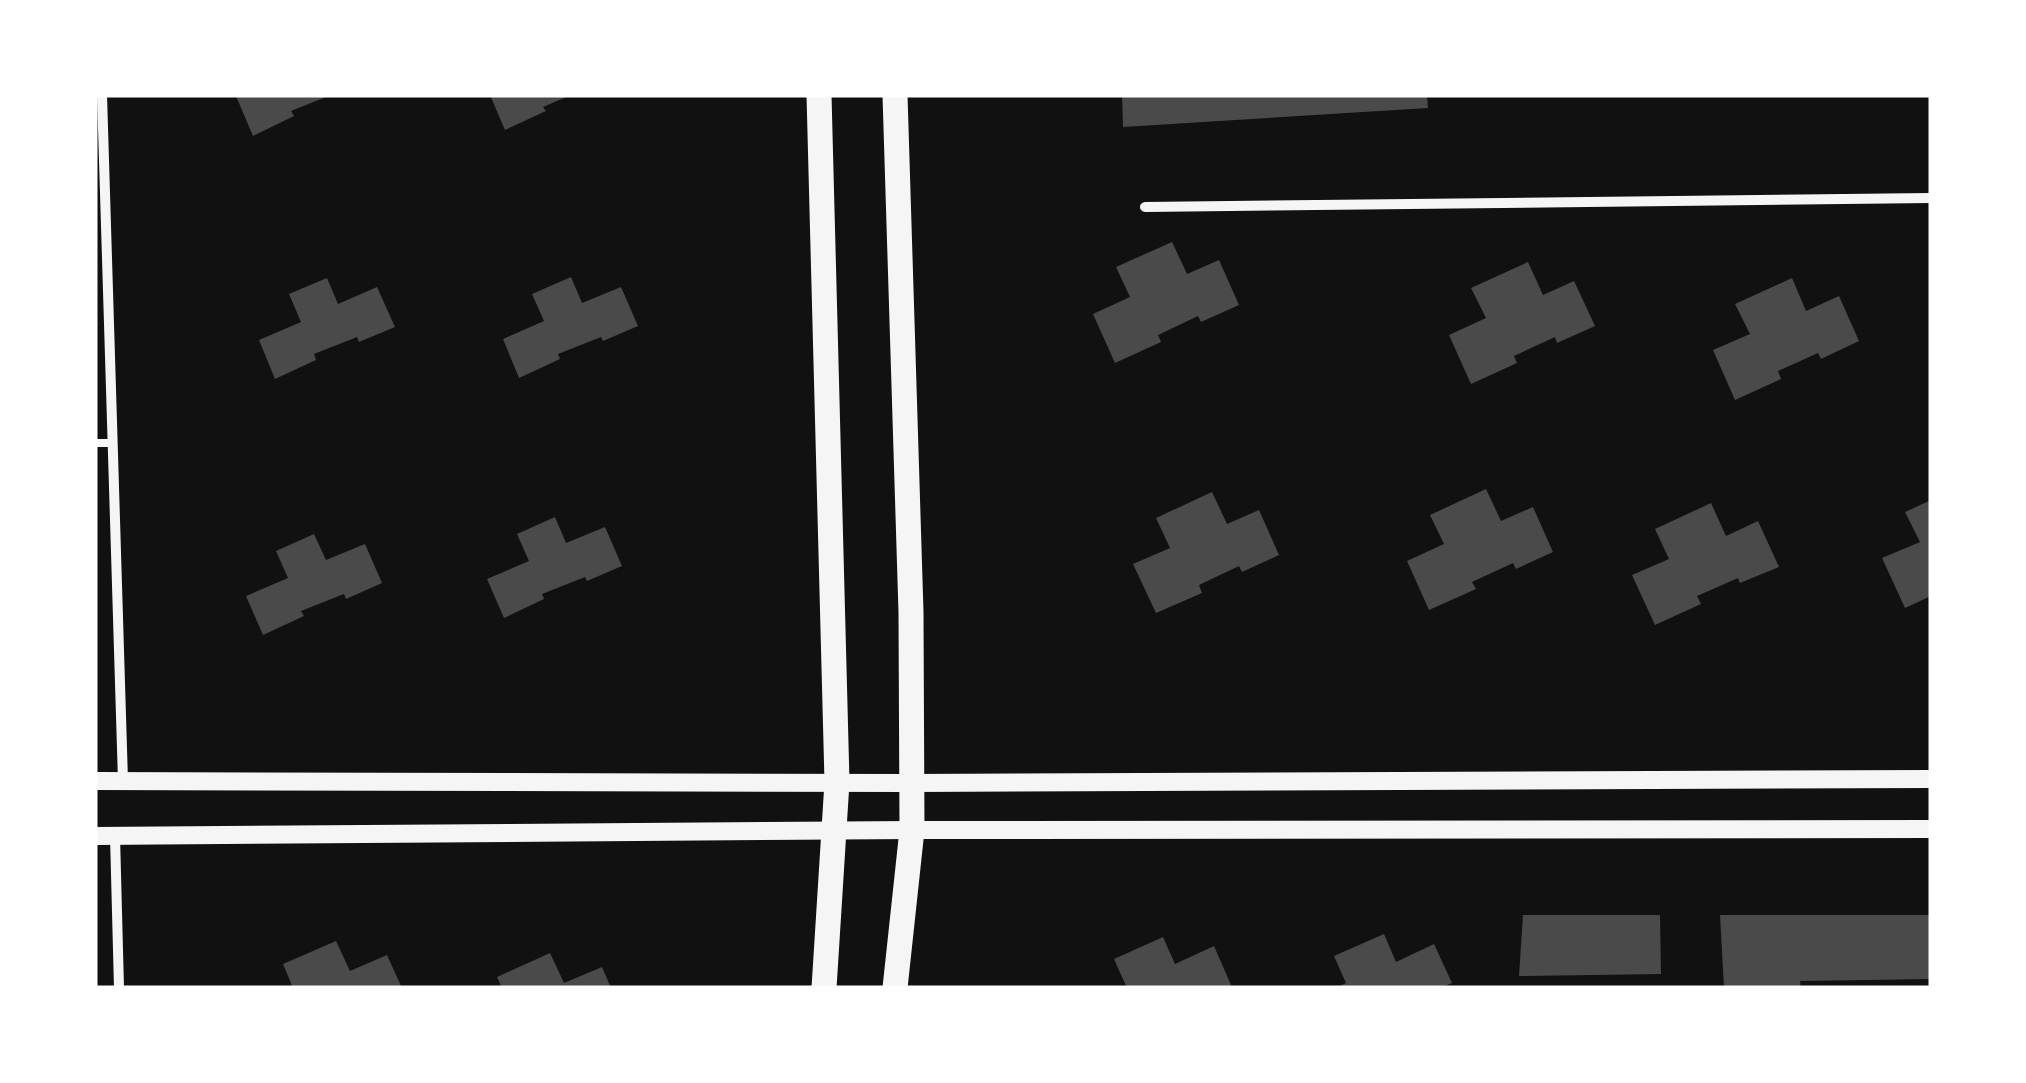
<svg xmlns="http://www.w3.org/2000/svg" width="2026" height="1083" font-family="'Roboto Condensed',sans-serif">
<rect width="100%" height="100%" fill="#111"/>
<!-- building -->
<g fill="#4a4a4a">
<path d="M 239,95 L 331,95 L 291,111 L 294,116 L 253,136 L 236,96 Z"/>
<path d="M 490,95 L 571,95 L 543,107 L 546,111 L 505,130 Z"/>
<path d="M 1122,95 L 1427,95 L 1428,108 L 1123,127 Z"/>
<path d="M 1172,242 L 1187,274 L 1219,260 L 1239,305 L 1201,322 L 1198,316 L 1158,335 L 1161,342 L 1115,363 L 1093,314 L 1130,297 L 1116,267 Z"/>
<path d="M 1528,262 L 1543,295 L 1574,281 L 1595,326 L 1557,343 L 1555,337 L 1514,356 L 1517,363 L 1471,384 L 1449,335 L 1486,318 L 1471,288 Z"/>
<path d="M 571,277 L 582,303 L 621,287 L 638,326 L 603,341 L 601,337 L 558,354 L 560,359 L 519,378 L 503,339 L 544,321 L 532,294 Z"/>
<path d="M 327,278 L 338,304 L 377,287 L 395,327 L 359,342 L 357,337 L 314,354 L 316,360 L 275,379 L 259,340 L 301,322 L 289,294 Z"/>
<path d="M 1792,278 L 1806,311 L 1839,296 L 1859,341 L 1821,359 L 1818,353 L 1778,371 L 1781,379 L 1735,400 L 1713,350 L 1750,334 L 1735,304 Z"/>
<path d="M 1486,489 L 1501,521 L 1533,507 L 1553,552 L 1516,569 L 1513,563 L 1472,582 L 1476,589 L 1429,610 L 1407,561 L 1444,544 L 1430,515 Z"/>
<path d="M 1212,492 L 1227,524 L 1259,510 L 1279,555 L 1242,572 L 1239,566 L 1199,585 L 1202,593 L 1156,613 L 1133,564 L 1170,548 L 1156,518 Z"/>
<path d="M 1931,500 L 1931,596 L 1905,608 L 1882,558 L 1920,542 L 1905,512 Z"/>
<path d="M 1711,503 L 1726,536 L 1758,521 L 1779,567 L 1740,583 L 1738,578 L 1697,596 L 1701,604 L 1655,625 L 1632,575 L 1669,559 L 1655,529 Z"/>
<path d="M 555,517 L 566,543 L 605,527 L 622,566 L 587,581 L 585,577 L 542,594 L 544,599 L 504,618 L 487,579 L 529,561 L 517,534 Z"/>
<path d="M 314,534 L 326,560 L 365,544 L 382,583 L 346,599 L 344,594 L 301,611 L 304,616 L 263,635 L 246,596 L 288,578 L 276,551 Z"/>
<path d="M 1523,915 L 1660,915 L 1661,974 L 1519,976 Z"/>
<path d="M 1720,915 L 1931,915 L 1931,979 L 1800,981 L 1801,988 L 1724,988 Z"/>
<path d="M 1384,934 L 1396,962 L 1434,944 L 1452,983 L 1440,988 L 1336,988 L 1346,983 L 1334,956 Z"/>
<path d="M 1163,937 L 1175,964 L 1214,946 L 1231,985 L 1225,988 L 1127,988 L 1114,959 Z"/>
<path d="M 336,941 L 350,971 L 387,955 L 402,988 L 293,988 L 283,964 Z"/>
<path d="M 550,953 L 564,983 L 602,967 L 611,988 L 502,988 L 497,977 Z"/>
</g>
<g fill="none" stroke-linecap="round" stroke-linejoin="round">
<!-- service -->
<path stroke="#f5f5f5" stroke-width="8" d="M 95,443 L 111,443"/>
<!-- minor -->
<g stroke="#f5f5f5" stroke-width="10">
<path d="M 102,95 L 123,781"/>
<path d="M 1145,207 L 1931,198"/>
<path d="M 115,836 L 119,988"/>
</g>
<!-- tertiary -->
<g stroke="#f5f5f5" stroke-width="18">
<path d="M 95,781 L 912,783 L 1931,779"/>
<path d="M 95,836 L 912,830 L 1931,829"/>
</g>
<!-- primary -->
<g stroke="#f5f5f5" stroke-width="25">
<path d="M 819,95 L 837,782 L 824,988"/>
<path d="M 895,988 L 912,830 L 911,612 L 895,95"/>
</g>
</g>
<!-- border -->
<rect width="2026" height="1083" fill="none" stroke="#ffffff" stroke-width="195"/>
</svg>
